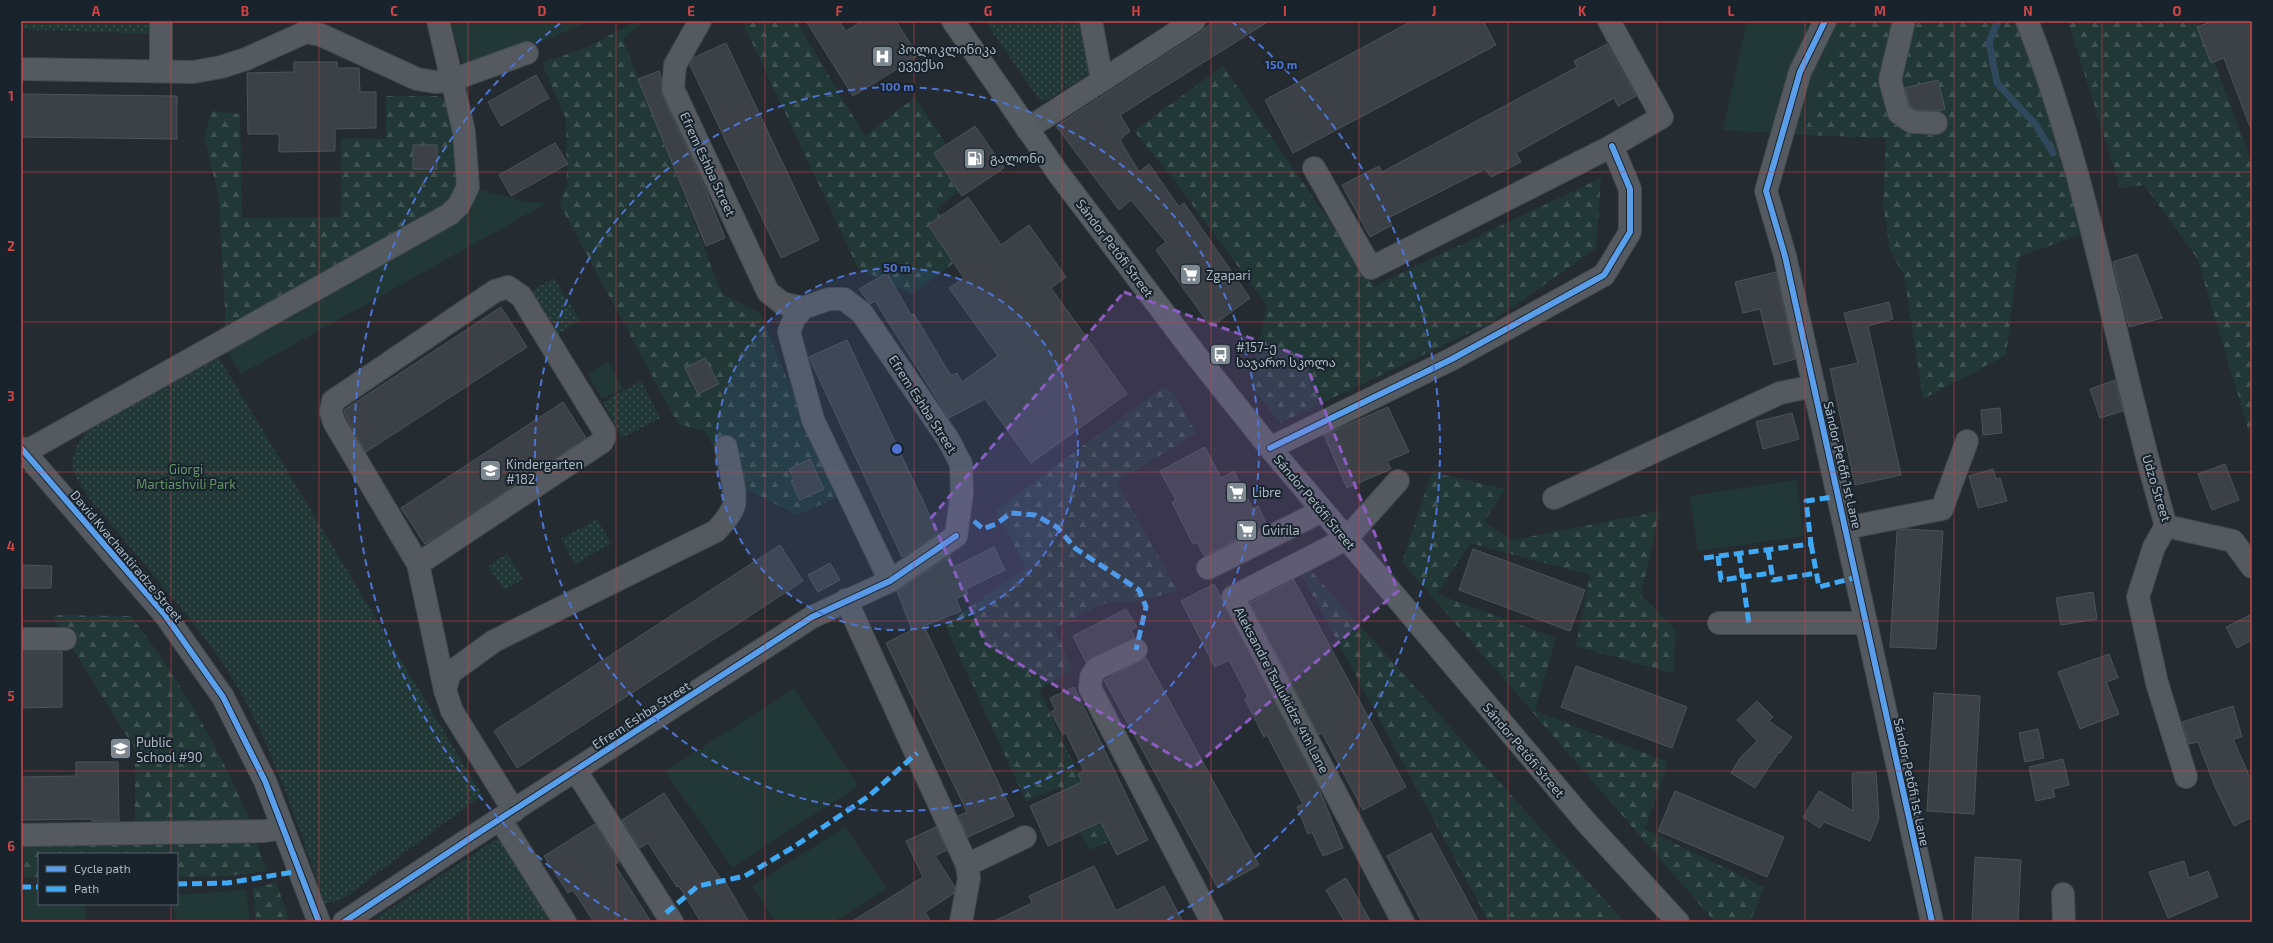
<svg xmlns="http://www.w3.org/2000/svg" width="2273" height="943" font-family="'Exo 2','Noto Sans Georgian',sans-serif">
<defs>
<pattern id="forest-firs" width="22" height="20" patternUnits="userSpaceOnUse"><rect width="22" height="20" fill="#223837"/><path d="M5 1l3.5 6h-7zM16 11l3.5 6h-7z" fill="#3f5352"/></pattern>
<pattern id="park-dots" width="8" height="8" patternUnits="userSpaceOnUse"><rect width="8" height="8" fill="#223837"/><path d="M2 2h.1M6 6h.1" fill="none" stroke="#3f5352" stroke-width="1.8" stroke-linecap="round"/></pattern>
</defs>
<rect width="100%" height="100%" fill="#252c31"/>
<!-- grass -->
<g fill="#223837">
<path d="M 450,21 L 591,21 L 508,56 L 464,67 Z"/>
<path d="M 1747,21 L 1843,21 L 1804,135 L 1723,130 Z"/>
<path d="M 481,190 L 528,202 L 547,203 L 241,374 L 226,350 L 463,214 Z"/>
<path d="M 609,362 L 623,389 L 602,399 L 588,373 Z"/>
<path d="M 1796,480 L 1804,536 L 1698,551 L 1690,496 Z"/>
<path d="M 794,689 L 858,786 L 732,868 L 665,771 Z"/>
<path d="M 845,827 L 887,889 L 833,922 L 776,922 L 752,886 Z"/>
<path d="M 21,886 L 39,886 L 39,904 L 85,904 L 86,922 L 21,922 Z"/>
<path d="M 246,890 L 250,922 L 175,922 L 174,904 L 177,904 L 177,895 Z"/>
</g>
<!-- forest -->
<g fill="url(#forest-firs)">
<path d="M 636,21 L 644,21 L 623,39 L 722,294 L 760,313 L 836,498 L 797,515 L 750,491 L 721,493 L 722,460 L 704,431 L 678,424 L 560,205 L 567,184 L 566,119 L 542,63 L 590,46 Z"/>
<path d="M 742,21 L 796,21 L 865,136 L 915,97 L 971,182 L 936,209 L 965,255 L 912,294 L 858,268 Z"/>
<path d="M 1843,21 L 2034,21 L 2079,178 L 2079,235 L 2018,257 L 2006,355 L 1923,399 L 1904,275 L 1890,250 L 1883,205 L 1886,138 L 1804,135 Z"/>
<path d="M 2068,21 L 2199,21 L 2252,163 L 2252,442 L 2197,258 L 2144,185 L 2120,188 Z"/>
<path d="M 1223,66 L 1374,286 L 1601,178 L 1596,248 L 1490,323 L 1280,423 L 1250,385 L 1267,306 L 1174,180 L 1134,131 Z"/>
<path d="M 386,96 L 437,96 L 449,101 L 461,190 L 447,211 L 226,327 L 219,197 L 204,137 L 212,111 L 240,114 L 242,218 L 341,217 L 341,138 L 386,139 Z"/>
<path d="M 1163,387 L 1174,393 L 1196,433 L 1117,482 L 1178,591 L 1133,602 L 1108,602 L 1054,628 L 1073,669 L 1039,690 L 1110,841 L 1089,850 L 1060,787 L 1026,801 L 945,625 L 1026,568 L 996,510 Z"/>
<path d="M 1432,472 L 1505,489 L 1484,522 L 1513,540 L 1660,511 L 1641,595 L 1675,629 L 1674,674 L 1576,646 L 1590,575 L 1470,543 L 1437,594 L 1556,638 L 1535,711 L 1668,762 L 1645,829 L 1764,887 L 1750,922 L 1715,922 L 1402,562 Z"/>
<path d="M 1307,566 L 1624,922 L 1489,922 L 1299,570 Z"/>
<path d="M 52,615 L 131,616 C 181,682 221,750 253,828 L 135,828 L 135,749 Z"/>
<path d="M 254,834 L 266,871 L 229,876 L 177,877 L 177,854 L 39,854 L 39,878 L 21,878 L 21,838 Z"/>
<path d="M 276,882 L 290,922 L 256,922 L 253,889 Z"/>
</g>
<!-- park -->
<g fill="url(#park-dots)">
<path d="M 21,21 L 156,21 L 156,34 L 21,29 Z"/>
<path d="M 985,21 L 1083,21 L 1090,73 L 1047,100 L 1038,98 Z"/>
<path d="M 554,278 L 580,321 L 556,335 L 530,292 Z"/>
<path d="M 219,358 L 482,795 L 341,900 L 325,903 C 297,823 269,732 222,662 C 189,614 149,571 112,525 C 100,510 78,488 73,468 C 70,454 80,441 87,430 Z"/>
<path d="M 641,381 L 660,418 L 622,438 L 603,402 Z"/>
<path d="M 597,519 L 611,543 L 575,564 L 561,539 Z"/>
<path d="M 507,554 L 523,579 L 504,590 L 488,566 Z"/>
<path d="M 504,834 L 556,922 L 370,922 Z"/>
</g>
<g fill="none" stroke-linecap="round" stroke-linejoin="round">
<!-- stream -->
<path stroke="#30485b" stroke-width="7" d="M 1998,21 L 1989,42 L 1997,83 L 2036,125 L 2053,153"/>
</g>
<!-- building -->
<g fill="#3b4146" stroke="#4b545a">
<path d="M 806,21 L 839,21 L 846,31 L 862,21 L 896,21 L 918,56 L 853,96 Z"/>
<path d="M 1213,21 L 1269,21 L 1120,115 L 1130,131 L 1120,140 L 1139,172 L 1149,164 L 1179,207 L 1184,203 L 1250,298 L 1211,327 L 1156,250 L 1166,242 L 1131,200 L 1119,210 L 1056,126 L 1201,32 Z"/>
<path d="M 1412,21 L 1483,21 L 1496,45 L 1293,153 L 1265,100 Z"/>
<path d="M 2213,21 L 2252,21 L 2252,126 L 2250,127 L 2224,58 L 2211,63 L 2197,27 Z"/>
<path d="M 726,43 L 819,240 L 781,258 L 690,65 L 693,58 Z"/>
<path d="M 1607,44 L 1636,96 L 1618,106 L 1614,98 L 1516,153 L 1521,162 L 1491,177 L 1485,169 L 1388,218 L 1392,225 L 1370,237 L 1342,185 L 1379,166 L 1382,172 L 1577,67 L 1574,61 Z"/>
<path d="M 294,62 L 337,62 L 337,68 L 359,68 L 360,92 L 376,92 L 376,128 L 335,129 L 335,151 L 279,152 L 279,134 L 248,134 L 247,73 L 294,72 Z"/>
<path d="M 659,71 L 661,77 L 662,94 L 706,190 L 725,238 L 706,246 L 638,79 Z"/>
<path d="M 536,75 L 549,98 L 501,126 L 488,102 Z"/>
<path d="M 1938,80 L 1945,109 L 1938,111 L 1916,110 L 1910,105 L 1905,88 Z"/>
<path d="M 21,94 L 177,96 L 177,139 L 21,137 Z"/>
<path d="M 975,126 L 1004,168 L 962,196 L 934,153 Z"/>
<path d="M 555,143 L 568,164 L 511,196 L 499,175 Z"/>
<rect x="413" y="145" width="24" height="24"/>
<path d="M 968,197 L 1001,245 L 1029,225 L 1066,277 L 1051,288 L 1127,394 L 1031,463 L 985,399 L 949,418 L 875,301 L 870,304 L 859,289 L 887,273 L 911,315 L 914,314 L 951,376 L 957,373 L 962,382 L 998,356 L 949,288 L 964,278 L 928,225 Z"/>
<path d="M 2137,254 L 2162,318 L 2129,327 L 2113,262 Z"/>
<path d="M 1776,272 L 1795,359 L 1774,365 L 1760,309 L 1743,313 L 1735,282 Z"/>
<path d="M 1889,302 L 1893,319 L 1868,326 L 1901,475 L 1855,485 L 1830,369 L 1858,363 L 1844,313 Z"/>
<path d="M 501,307 L 527,347 L 366,452 L 346,417 L 344,410 Z"/>
<path d="M 847,340 L 938,533 L 902,557 L 809,357 Z"/>
<path d="M 705,358 L 719,384 L 698,394 L 685,368 Z"/>
<path d="M 2115,380 L 2123,411 L 2100,418 L 2090,389 Z"/>
<path d="M 563,402 L 586,438 L 425,544 L 401,508 Z"/>
<path d="M 1388,407 L 1409,452 L 1387,461 L 1391,469 L 1347,488 L 1324,435 Z"/>
<path d="M 2000,408 L 2002,433 L 1983,435 L 1981,410 Z"/>
<path d="M 1792,413 L 1799,439 L 1763,449 L 1756,422 Z"/>
<path d="M 1205,447 L 1221,478 L 1234,471 L 1253,509 L 1258,506 L 1267,525 L 1204,556 L 1197,542 L 1193,544 L 1172,502 L 1176,500 L 1160,471 Z"/>
<path d="M 810,459 L 824,489 L 800,500 L 791,481 L 794,480 L 789,469 Z"/>
<path d="M 2225,464 L 2239,500 L 2212,510 L 2198,474 Z"/>
<path d="M 1993,469 L 1996,479 L 2000,478 L 2007,501 L 1978,508 L 1969,476 Z"/>
<path d="M 1904,529 L 1943,531 L 1936,649 L 1890,647 L 1897,531 Z"/>
<path d="M 780,545 L 803,581 L 517,768 L 494,731 Z"/>
<path d="M 994,547 L 1005,570 L 966,589 L 968,594 L 956,599 L 961,611 L 924,626 L 1014,816 L 968,837 L 958,816 L 967,812 L 886,643 L 912,630 L 897,591 L 949,556 L 954,567 Z"/>
<path d="M 1473,549 L 1585,590 L 1570,631 L 1459,590 Z"/>
<path d="M 830,563 L 840,580 L 818,592 L 808,575 Z"/>
<path d="M 21,565 L 52,566 L 51,588 L 21,588 Z"/>
<path d="M 1294,580 L 1406,787 L 1363,810 L 1322,733 L 1319,735 L 1250,603 Z"/>
<path d="M 1214,584 L 1317,784 L 1343,848 L 1323,856 L 1312,832 L 1308,834 L 1297,807 L 1303,804 L 1267,735 L 1264,737 L 1245,699 L 1248,697 L 1229,660 L 1215,667 L 1181,601 Z"/>
<path d="M 2093,592 L 2097,619 L 2061,625 L 2056,598 Z"/>
<path d="M 1126,609 L 1137,627 L 1131,630 L 1135,638 L 1091,658 L 1086,662 L 1073,636 Z"/>
<path d="M 2252,614 L 2252,640 L 2237,648 L 2226,627 Z"/>
<path d="M 21,652 L 62,652 L 62,707 L 21,708 Z"/>
<path d="M 2109,654 L 2118,678 L 2106,682 L 2119,714 L 2080,729 L 2058,672 Z"/>
<path d="M 1146,658 L 1259,865 L 1218,888 L 1104,680 Z"/>
<path d="M 1576,666 L 1687,707 L 1672,748 L 1561,707 Z"/>
<path d="M 1074,687 L 1148,840 L 1117,855 L 1101,822 L 1048,846 L 1030,806 L 1082,782 L 1078,774 L 1084,771 L 1066,733 L 1063,735 L 1051,712 L 1055,710 L 1050,698 Z"/>
<path d="M 1934,693 L 1980,696 L 1974,814 L 1927,811 Z"/>
<path d="M 1757,701 L 1773,717 L 1769,721 L 1792,737 L 1780,753 L 1779,752 L 1755,788 L 1731,773 L 1740,758 L 1757,741 L 1737,720 Z"/>
<path d="M 2233,706 L 2242,737 L 2233,739 L 2252,782 L 2252,817 L 2234,826 L 2215,787 L 2198,742 L 2189,744 L 2182,722 Z"/>
<path d="M 2038,729 L 2044,758 L 2025,762 L 2019,733 Z"/>
<path d="M 2063,759 L 2069,785 L 2053,789 L 2055,797 L 2036,801 L 2029,767 Z"/>
<path d="M 76,762 L 118,762 L 119,821 L 92,821 L 92,819 L 21,820 L 21,777 L 76,776 Z"/>
<path d="M 1876,772 L 1879,818 L 1870,841 L 1824,822 L 1820,828 L 1803,817 L 1819,791 L 1853,811 L 1852,773 Z"/>
<path d="M 1675,791 L 1784,837 L 1767,877 L 1658,831 Z"/>
<path d="M 664,793 L 724,884 L 726,883 L 749,922 L 701,922 L 679,886 L 677,887 L 648,843 L 640,848 L 622,820 Z"/>
<path d="M 595,824 L 619,862 L 615,865 L 651,922 L 594,922 L 573,890 L 568,893 L 544,856 Z"/>
<path d="M 936,827 L 947,850 L 935,856 L 955,887 L 953,894 L 925,912 L 931,922 L 851,922 L 923,877 L 906,841 Z"/>
<path d="M 1431,833 L 1479,922 L 1422,922 L 1387,856 Z"/>
<path d="M 1975,857 L 2021,860 L 2018,922 L 1972,922 Z"/>
<path d="M 2184,861 L 2189,878 L 2208,871 L 2218,897 L 2168,918 L 2149,872 Z"/>
<path d="M 1094,866 L 1116,911 L 1164,886 L 1183,922 L 992,922 L 1032,903 L 1029,896 Z"/>
<path d="M 1346,878 L 1371,922 L 1345,922 L 1326,890 Z"/>
</g>
<g fill="none" stroke-linecap="round" stroke-linejoin="round">
<defs>
<g id="minor">
<path d="M 438,21 L 452,80 L 527,53"/>
<path d="M 700,21 L 675,65 L 673,89 L 768,292 L 782,303 L 803,308"/>
<path d="M 1091,21 L 1102,80"/>
<path d="M 1825,21 L 1800,72 L 1766,191 L 1785,256 L 1932,922"/>
<path d="M 1904,21 L 1890,80 L 1899,113 L 1912,122 L 1936,123"/>
<path d="M 2027,21 C 2091,183 2117,359 2166,526 L 2233,541 L 2252,567"/>
<path d="M 21,69 L 193,72 L 221,67 L 246,59 L 306,32 L 321,35 L 417,79 L 435,82 L 452,80 L 464,132 L 468,187 L 459,205 L 450,214 L 25,452"/>
<path d="M 161,71 L 161,21"/>
<path d="M 1027,129 L 1194,21"/>
<path d="M 1314,168 L 1371,268 L 1612,146 L 1662,117 L 1609,21"/>
<path d="M 21,448 L 165,615 L 223,697 L 265,781 L 319,922"/>
<path d="M 1270,448 L 1452,359 L 1604,275 L 1630,232 L 1630,189 L 1612,146"/>
<path d="M 1398,481 L 1346,539 L 1233,597 L 1403,922"/>
<path d="M 1554,498 L 1780,393 L 1814,386"/>
<path d="M 2166,526 L 2154,547 L 2138,597 L 2157,683 L 2186,777"/>
<path d="M 1846,528 L 1942,509 L 1967,441"/>
<path d="M 418,564 L 602,442 L 604,438 L 604,431 L 521,296 L 508,287 L 495,291 L 333,401 L 331,412 L 334,422 L 418,564 L 445,690"/>
<path d="M 1208,568 L 1322,511"/>
<path d="M 846,600 L 967,865 L 969,878 L 961,922"/>
<path d="M 1719,623 L 1866,623"/>
<path d="M 21,639 L 65,639"/>
<path d="M 1136,650 L 1096,669 L 1091,677 L 1090,688 L 1212,922"/>
<path d="M 576,771 L 672,922"/>
<path d="M 514,811 L 452,711 L 445,690 L 450,673 L 494,641 L 716,531 C 723,523 731,515 734,505 C 737,491 728,462 726,447"/>
<path d="M 500,819 L 565,922"/>
<path d="M 21,835 L 265,831 L 283,828"/>
<path d="M 967,865 L 1025,837"/>
<path d="M 2063,894 L 2064,922"/>
<path d="M 344,922 L 472,837 L 812,617 L 890,581 L 956,536 L 962,493 L 961,464 L 948,439 L 862,313 L 844,299 L 829,299 L 803,308 L 794,319 L 789,332 L 813,420 L 890,581"/>
</g>
<path id="major" d="M 953,21 L 1058,173 L 1195,354 L 1270,448 L 1585,821 L 1678,922"/>
</defs>
<!-- minor casing -->
<use href="#minor" stroke="#42484c" stroke-width="24"/>
<!-- major casing -->
<use href="#major" stroke="#42494e" stroke-width="24"/>
<!-- minor -->
<use href="#minor" stroke="#545a60" stroke-width="22"/>
<!-- major -->
<use href="#major" stroke="#565d63" stroke-width="22"/>
<!-- quiet -->
<g stroke="#3fa9f5" stroke-width="5" stroke-dasharray="10 5" stroke-linecap="butt">
<path d="M 974,521 L 983,529 L 996,524 L 1011,513 L 1035,515 L 1057,527 L 1076,549 L 1139,590 L 1146,607 L 1136,650"/>
<path d="M 1811,544 L 1819,587 L 1857,577"/>
<path d="M 1768,550 L 1773,580 L 1817,573"/>
<path d="M 1739,553 L 1749,624"/>
<path d="M 1718,556 L 1721,580 L 1772,573"/>
<path d="M 1704,558 L 1811,544 L 1806,501 L 1839,496"/>
<path d="M 177,884 L 227,883 L 300,871"/>
<path d="M 21,887 L 39,887"/>
<path d="M 666,913 L 698,886 L 745,876 L 792,848 L 869,796 L 917,753"/>
</g>
<defs>
<g id="cycleway">
<path d="M 1825,21 L 1800,72 L 1766,191 L 1785,256 L 1932,922"/>
<path d="M 21,448 L 165,615 L 223,697 L 265,781 L 319,922"/>
<path d="M 1270,448 L 1452,359 L 1604,275 L 1630,232 L 1630,189 L 1612,146"/>
<path d="M 344,922 L 472,837 L 812,617 L 890,581 L 956,536"/>
</g>
</defs>
<!-- cycleway casing -->
<use href="#cycleway" stroke="#18232c" stroke-width="8"/>
<!-- cycleway -->
<use href="#cycleway" stroke="#5a9eea" stroke-width="6"/>
</g>
<!-- marked area -->
<path fill="#8c5dc1" fill-opacity="0.2" stroke="#8c5dc1" stroke-width="3" stroke-dasharray="8 5" stroke-linejoin="round" d="M 1124,292 L 1303,357 L 1398,591 L 1193,768 L 986,644 L 931,518 Z"/>
<!-- grid -->
<path fill="none" stroke="#ce4547" stroke-width="1" stroke-opacity="0.55" d="M 171,21 L 171,854M 319,21 L 319,922M 468,21 L 468,922M 616,21 L 616,922M 765,21 L 765,922M 914,21 L 914,922M 1062,21 L 1062,922M 1211,21 L 1211,922M 1359,21 L 1359,922M 1508,21 L 1508,922M 1657,21 L 1657,922M 1805,21 L 1805,922M 1954,21 L 1954,922M 2102,21 L 2102,922M 21,172 L 2252,172M 21,322 L 2252,322M 21,472 L 2252,472M 21,621 L 2252,621M 21,771 L 2252,771M 171,904 L 171,922"/>
<!-- distance rings -->
<circle cx="897" cy="449" r="181" fill="#4f73d1" fill-opacity=".12"/>
<g fill="none" stroke="#4f73d1" stroke-width="2" stroke-dasharray="7 5">
<circle cx="897" cy="449" r="181"/>
<circle cx="897" cy="449" r="362"/>
<path d="M630 922A543 543 0 0 1 563 21M1231 21A543 543 0 0 1 1164 922"/>
</g>
<!-- icons -->
<defs>
<symbol id="hospital-square" viewBox="-11 -11 22 22"><rect x="-9" y="-9" width="18" height="18" rx="4" fill="#7d8891" stroke="#18232c"/><path d="M-5-5h3v3.5h4V-5h3V5h-3V1.5h-4V5h-3Z" fill="#fff"/></symbol>
<symbol id="fuel-square" viewBox="-11 -11 22 22"><rect x="-9" y="-9" width="18" height="18" rx="4" fill="#7d8891" stroke="#18232c"/><path d="M-5.5-6h7V0h2V4h1.3V-2.5L3-4.5l.8-.8L6-3V5H2.5V1h-1V6h-7ZM-4.2-4.7v3.2H.2V-4.7Z" fill="#fff"/></symbol>
<symbol id="supermarket-square" viewBox="-11 -11 22 22"><rect x="-9" y="-9" width="18" height="18" rx="4" fill="#7d8891" stroke="#18232c"/><path d="M-6-5.5h2.5l.6 2H6L4.5 2H-2.5L-4.4-4H-6ZM-1.5 3.2a1.3 1.3 0 1 0 .1 0ZM3 3.2a1.3 1.3 0 1 0 .1 0Z" fill="#fff"/></symbol>
<symbol id="bus-square" viewBox="-11 -11 22 22"><rect x="-9" y="-9" width="18" height="18" rx="4" fill="#7d8891" stroke="#18232c"/><path d="M-5-6H5V4H4V6H2V4H-2V6H-4V4H-5ZM-3.5-4V0h7V-4ZM-3.5 1.2v1.5H-2V1.2ZM2 1.2v1.5H3.5V1.2Z" fill="#fff"/></symbol>
<symbol id="school-square" viewBox="-11 -11 22 22"><rect x="-9" y="-9" width="18" height="18" rx="4" fill="#7d8891" stroke="#18232c"/><path d="M0-5L7-2L0 1L-7-2ZM-4 1L0 2.5L4 1V4Q0 6-4 4Z" fill="#fff"/></symbol>
</defs>
<g fill-rule="evenodd">
<use href="#hospital-square" x="870" y="44" width="25" height="25"/>
<use href="#fuel-square" x="962" y="146" width="25" height="25"/>
<use href="#supermarket-square" x="1178" y="262" width="25" height="25"/>
<use href="#bus-square" x="1208" y="342" width="25" height="25"/>
<use href="#school-square" x="478" y="458" width="25" height="25"/>
<use href="#supermarket-square" x="1224" y="480" width="25" height="25"/>
<use href="#supermarket-square" x="1234" y="518" width="25" height="25"/>
<use href="#school-square" x="108" y="736" width="25" height="25"/>
</g>
<g text-anchor="middle" dominant-baseline="central" stroke-width="4" stroke-linejoin="round" paint-order="stroke">
<!-- poi labels -->
<g font-size="13" fill="#acb9c5" stroke="#18232c" text-anchor="start">
<text x="898" y="49">პოლიკლინიკა<tspan x="898" dy="15">ევექსი</tspan></text>
<text x="990" y="158">გალონი</text>
<text x="1206" y="275">Zgapari</text>
<text x="1236" y="347">#157-ე<tspan x="1236" dy="15">საჯარო სკოლა</tspan></text>
<text x="506" y="464">Kindergarten<tspan x="506" dy="15">#182</tspan></text>
<text x="1252" y="492">Libre</text>
<text x="1262" y="530">Gvirila</text>
<text x="136" y="742">Public<tspan x="136" dy="15">School #90</tspan></text>
</g>
<!-- street labels -->
<g font-size="13" fill="#acb9c5" stroke="#18232c">
<text transform="translate(708 164) rotate(65)">Efrem Eshba Street</text>
<text transform="translate(1115 248) rotate(53)">Sándor Petőfi Street</text>
<text transform="translate(923 404) rotate(57)">Efrem Eshba Street</text>
<text transform="translate(1843 465) rotate(77)">Sándor Petőfi 1st Lane</text>
<text transform="translate(2157 488) rotate(73)">Udzo Street</text>
<text transform="translate(1315 502) rotate(50)">Sándor Petőfi Street</text>
<text transform="translate(127 556) rotate(50)">David Kvachantiradze Street</text>
<text transform="translate(1282 690) rotate(62)">Aleksandre Tsulukidze 4th Lane</text>
<text transform="translate(641 715) rotate(-33)">Efrem Eshba Street</text>
<text transform="translate(1524 750) rotate(50)">Sándor Petőfi Street</text>
<text transform="translate(1912 782) rotate(78)">Sándor Petőfi 1st Lane</text>
</g>
<!-- park labels -->
<g font-size="13" fill="#639667" stroke="#18232c">
<text x="186" y="469">Giorgi<tspan x="186" dy="15">Martiashvili Park</tspan></text>
</g>
</g>
<circle cx="897" cy="449" r="6" fill="#4f73d1" stroke="#18232c" stroke-width="2"/>
<g font-size="12" text-anchor="middle" font-weight="bold" fill="#4f73d1" stroke="#18232c" stroke-width="4" stroke-linejoin="round" paint-order="stroke">
<text x="1281" y="69">150 m</text>
<text x="897" y="91">100 m</text>
<text x="897" y="272">50 m</text>
</g>
<!-- border -->
<rect width="2273" height="943" fill="none" stroke="#18232c" stroke-width="44"/>
<!-- legend -->
<rect x="38" y="853" width="140" height="52" fill="#18232c" stroke="#535f69"/>
<rect x="46" y="866" width="20" height="6" fill="#5a9eea" stroke="#535f69"/>
<text x="74" y="873" font-size="12" fill="#acb9c5">Cycle path</text>
<rect x="46" y="886" width="20" height="6" fill="#3fa9f5" stroke="#535f69"/>
<text x="74" y="893" font-size="12" fill="#acb9c5">Path</text>
<rect x="22" y="22" width="2229" height="899" fill="none" stroke="#ce4547" stroke-width="1.5"/>
<g font-size="13" text-anchor="middle" font-weight="bold" fill="#ce4547">
<text x="96" y="16">A</text>
<text x="245" y="16">B</text>
<text x="394" y="16">C</text>
<text x="542" y="16">D</text>
<text x="691" y="16">E</text>
<text x="839" y="16">F</text>
<text x="988" y="16">G</text>
<text x="1136" y="16">H</text>
<text x="1285" y="16">I</text>
<text x="1434" y="16">J</text>
<text x="1582" y="16">K</text>
<text x="1731" y="16">L</text>
<text x="1880" y="16">M</text>
<text x="2028" y="16">N</text>
<text x="2177" y="16">O</text>
<text x="11" y="101">1</text>
<text x="11" y="251">2</text>
<text x="11" y="401">3</text>
<text x="11" y="551">4</text>
<text x="11" y="701">5</text>
<text x="11" y="851">6</text>
</g>
</svg>
